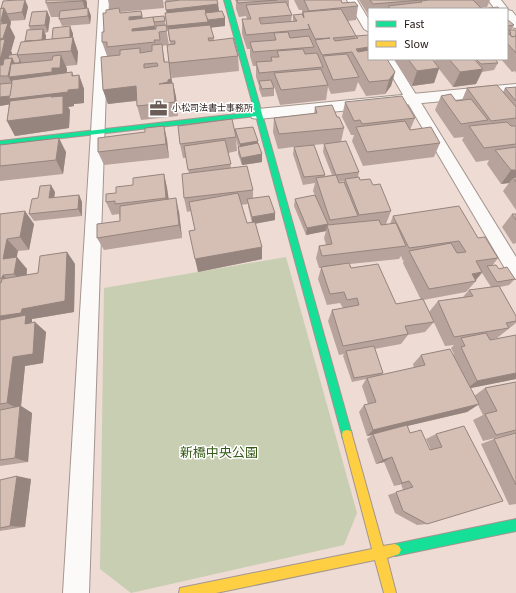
<svg xmlns="http://www.w3.org/2000/svg" width="516" height="593" font-family="'Source Sans 3','Noto Sans JP',sans-serif">
<rect width="100%" height="100%" fill="#eedbd3"/>
<!-- green -->
<path fill="#c8ceb2" d="M 286,257 L 357,513 L 344,545 L 131,593 L 100,569 L 104,288 Z"/>
<g fill="none" stroke-linecap="round" stroke-linejoin="round">
<defs>
<g id="lane">
<path d="M 99,0 L 109,0 L 89,593 L 63,593 Z"/>
<path d="M 347,0 L 357,0 L 369,20 L 369,32 L 364,29 Z"/>
<path d="M 382,59 L 394,59 L 516,257 L 516,279 L 510,277 Z"/>
</g>
<g id="street">
<path d="M 488,0 L 501,0 L 508,9 L 507,10 L 512,11 L 516,16 L 516,28 L 511,27 L 507,22 L 507,9 L 495,9 Z"/>
<path d="M 516,84 L 516,94 L 258,119 L 252,118 L 250,114 L 252,110 L 258,109 Z"/>
</g>
<g id="fast">
<path d="M 224,0 L 230,0 L 352,435 L 351,439 L 347,440 L 343,439 L 342,435 L 256,116 L 0,145 L 0,141 L 255,112 Z"/>
<path d="M 516,519 L 516,531 L 395,556 L 391,554 L 389,550 L 391,546 L 395,544 Z"/>
</g>
<path id="slow" d="M 347,430 L 351,431 L 352,435 L 383,546 L 395,544 L 399,546 L 401,550 L 399,554 L 387,558 L 396,593 L 384,593 L 375,560 L 216,593 L 179,593 L 180,588 L 185,587 L 372,549 L 342,435 L 343,431 Z"/>
</defs>
<!-- lane casing -->
<use href="#lane" stroke="#a3958f" stroke-width="2"/>
<!-- street casing -->
<use href="#street" stroke="#a3958f" stroke-width="2"/>
<!-- fast casing -->
<use href="#fast" stroke="#a3958f" stroke-width="2"/>
<!-- slow casing -->
<use href="#slow" stroke="#a3958f" stroke-width="2"/>
<!-- lane -->
<use href="#lane" fill="#fcfaf8" fill-rule="evenodd"/>
<!-- street -->
<use href="#street" fill="#fcfaf8" fill-rule="evenodd"/>
<!-- fast -->
<use href="#fast" fill="#16e098" fill-rule="evenodd"/>
<!-- slow -->
<use href="#slow" fill="#ffcf43" fill-rule="evenodd"/>
</g>
<!-- wall -->
<g fill="#b7a39b" fill-rule="evenodd">
<path d="M 17,0 L 25,0 L 28,7 L 25,20 L 10,21 L 11,22 L 10,27 L 15,37 L 11,51 L 12,53 L 12,55 L 18,54 L 30,30 L 29,26 L 47,11 L 50,18 L 48,32 L 45,33 L 46,36 L 46,40 L 52,39 L 70,26 L 73,34 L 73,37 L 78,52 L 77,65 L 66,66 L 67,69 L 67,73 L 73,76 L 79,75 L 84,89 L 84,103 L 74,104 L 74,106 L 68,107 L 70,110 L 69,128 L 15,136 L 7,121 L 9,104 L 0,106 L 0,7 L 1,9 Z"/>
<path d="M 46,0 L 86,0 L 87,3 L 87,9 L 88,8 L 91,16 L 90,24 L 62,26 L 59,19 L 60,17 L 51,17 L 46,3 Z"/>
<path d="M 108,0 L 163,0 L 164,8 L 120,12 L 120,13 L 143,19 L 164,16 L 169,45 L 170,44 L 165,13 L 167,13 L 165,2 L 166,1 L 165,0 L 217,0 L 219,11 L 225,18 L 225,26 L 211,27 L 214,40 L 238,56 L 239,71 L 172,78 L 169,63 L 167,45 L 162,46 L 165,62 L 172,83 L 173,83 L 176,97 L 178,116 L 141,120 L 137,106 L 137,101 L 108,104 L 103,90 L 107,56 L 102,42 L 106,13 L 110,9 Z"/>
<path d="M 235,0 L 289,0 L 289,8 L 292,15 L 291,22 L 293,22 L 293,15 L 302,14 L 302,10 L 299,10 L 294,0 L 341,0 L 342,3 L 358,6 L 356,20 L 348,21 L 356,36 L 355,38 L 356,38 L 356,36 L 395,72 L 391,86 L 385,94 L 366,96 L 358,82 L 355,91 L 331,94 L 328,87 L 326,100 L 280,105 L 274,86 L 274,96 L 262,97 L 259,89 L 259,86 L 256,77 L 256,66 L 253,66 L 250,56 L 250,49 L 247,49 L 242,34 L 242,19 L 247,19 L 246,16 L 239,17 L 236,9 L 236,2 Z"/>
<path d="M 359,0 L 490,0 L 487,7 L 481,8 L 481,9 L 500,9 L 369,9 L 369,16 Z"/>
<path d="M 507,20 L 514,25 L 511,30 L 516,30 L 516,73 L 515,71 L 512,72 L 501,59 L 507,59 Z"/>
<path d="M 396,59 L 432,59 L 434,62 L 435,59 L 495,59 L 498,63 L 494,70 L 482,72 L 476,84 L 453,87 L 439,69 L 434,83 L 412,86 L 395,61 Z"/>
<path d="M 516,87 L 516,210 L 503,191 L 509,183 L 501,184 L 487,164 L 489,160 L 476,162 L 462,140 L 464,137 L 454,138 L 435,110 L 441,96 L 456,101 L 462,100 L 467,88 L 503,92 L 505,88 Z"/>
<path d="M 345,102 L 415,118 L 410,130 L 440,143 L 434,157 L 363,166 L 352,141 L 354,135 L 351,135 L 342,117 Z"/>
<path d="M 315,107 L 337,117 L 344,128 L 341,142 L 314,145 L 325,175 L 325,176 L 332,175 L 323,152 L 324,144 L 359,172 L 358,177 L 360,180 L 373,185 L 391,211 L 386,224 L 390,224 L 393,216 L 478,238 L 498,258 L 492,266 L 499,269 L 515,279 L 509,285 L 500,287 L 516,316 L 516,323 L 497,338 L 490,340 L 516,335 L 516,379 L 470,388 L 474,396 L 485,388 L 516,382 L 516,433 L 483,441 L 473,420 L 483,415 L 478,405 L 467,412 L 407,426 L 410,433 L 430,450 L 431,450 L 426,439 L 436,434 L 464,426 L 427,524 L 417,525 L 395,513 L 388,495 L 403,490 L 401,484 L 394,486 L 384,462 L 376,464 L 367,439 L 372,435 L 367,436 L 359,412 L 364,405 L 368,404 L 362,386 L 366,379 L 352,382 L 343,356 L 344,354 L 339,355 L 328,321 L 332,310 L 343,308 L 340,303 L 327,305 L 318,279 L 321,268 L 319,268 L 316,258 L 319,246 L 326,245 L 324,238 L 326,231 L 306,235 L 294,206 L 295,199 L 315,195 L 313,191 L 315,183 L 303,185 L 293,154 L 294,147 L 307,145 L 278,149 L 273,132 L 274,118 L 314,114 ZM 344,181 L 344,182 L 339,183 L 339,182 ZM 401,256 L 403,261 L 404,260 L 403,263 L 421,300 L 396,304 L 351,268 L 350,264 L 399,259 ZM 482,273 L 491,287 L 469,290 L 463,297 L 438,301 L 429,312 L 445,346 L 454,345 L 451,348 L 454,354 L 453,355 L 421,355 L 413,364 L 414,368 L 381,375 L 383,373 L 374,349 L 401,344 L 408,335 L 425,332 L 434,322 L 423,300 L 466,292 L 476,281 L 476,280 Z"/>
<path d="M 164,126 L 167,140 L 169,158 L 104,165 L 98,152 L 145,132 Z"/>
<path d="M 235,129 L 258,145 L 262,154 L 262,162 L 242,165 L 238,154 L 238,147 L 236,139 L 237,151 L 228,153 L 231,168 L 253,190 L 253,198 L 275,213 L 275,220 L 255,224 L 262,247 L 262,259 L 198,272 L 195,230 L 191,211 L 187,212 L 184,198 L 189,173 L 186,158 L 183,158 L 180,144 L 235,135 ZM 248,204 L 248,206 L 252,223 L 247,223 L 241,205 Z"/>
<path d="M 0,145 L 66,152 L 63,174 L 0,181 Z"/>
<path d="M 164,174 L 167,188 L 169,200 L 179,212 L 182,238 L 104,250 L 97,238 L 120,221 L 119,214 L 112,215 L 106,202 L 116,193 L 133,185 Z"/>
<path d="M 55,192 L 54,198 L 79,195 L 82,202 L 82,216 L 34,221 L 29,214 L 38,198 Z"/>
<path d="M 0,214 L 34,224 L 29,250 L 18,251 L 16,257 L 27,269 L 27,275 L 38,273 L 67,252 L 75,264 L 74,312 L 32,319 L 32,322 L 46,332 L 43,363 L 25,366 L 21,406 L 32,413 L 28,462 L 0,466 Z"/>
<path d="M 512,214 L 516,214 L 516,243 L 513,244 L 502,227 Z"/>
<path d="M 516,433 L 516,504 L 509,505 L 481,444 L 494,439 Z"/>
<path d="M 31,479 L 25,527 L 0,531 L 0,480 Z"/>
</g>
<!-- shaded-wall -->
<g fill="#95857e">
<path d="M 25,0 L 28,7 L 25,20 L 22,12 Z"/>
<path d="M 82,0 L 86,0 L 87,3 L 87,15 Z"/>
<path d="M 218,4 L 220,18 L 169,24 L 166,10 Z"/>
<path d="M 4,8 L 11,22 L 10,27 L 15,37 L 11,51 L 12,53 L 10,64 L 12,58 L 20,60 L 24,68 L 52,68 L 61,55 L 67,69 L 66,82 L 68,90 L 72,76 L 72,72 L 78,87 L 79,75 L 84,89 L 84,103 L 74,104 L 74,106 L 68,107 L 70,110 L 69,128 L 15,136 L 7,121 L 12,104 L 0,106 L 0,97 L 12,84 L 8,76 L 0,73 L 0,57 L 5,41 L 3,38 L 6,30 L 1,21 Z"/>
<path d="M 88,8 L 91,16 L 90,24 L 88,16 Z"/>
<path d="M 47,11 L 50,18 L 48,32 L 45,25 Z"/>
<path d="M 141,11 L 145,27 L 153,17 L 157,40 L 154,40 L 158,57 L 154,41 L 135,43 L 136,45 L 129,17 Z"/>
<path d="M 225,18 L 225,26 L 209,28 L 170,40 L 167,26 Z"/>
<path d="M 70,26 L 73,34 L 73,37 L 78,52 L 77,65 L 71,51 L 55,52 Z"/>
<path d="M 43,29 L 46,36 L 44,52 L 41,45 Z"/>
<path d="M 369,47 L 369,59 L 358,62 L 356,49 Z"/>
<path d="M 169,62 L 174,94 L 159,84 Z"/>
<path d="M 439,68 L 434,83 L 412,86 L 417,71 Z"/>
<path d="M 483,69 L 476,84 L 453,87 L 460,72 Z"/>
<path d="M 395,72 L 391,86 L 385,94 L 389,80 Z"/>
<path d="M 173,83 L 176,97 L 178,116 L 175,102 Z"/>
<path d="M 136,86 L 140,100 L 108,104 L 103,90 Z"/>
<path d="M 164,126 L 167,140 L 169,158 L 166,144 Z"/>
<path d="M 59,138 L 66,152 L 63,174 L 56,160 Z"/>
<path d="M 258,141 L 258,149 L 240,152 L 240,144 Z"/>
<path d="M 262,154 L 262,162 L 242,165 L 241,158 Z"/>
<path d="M 511,170 L 516,170 L 516,182 L 513,178 L 509,183 L 501,184 Z"/>
<path d="M 164,174 L 167,188 L 170,211 L 166,198 Z"/>
<path d="M 51,185 L 55,192 L 53,205 L 49,198 Z"/>
<path d="M 79,195 L 82,202 L 82,216 L 78,209 Z"/>
<path d="M 176,198 L 179,212 L 182,238 L 179,225 Z"/>
<path d="M 25,211 L 34,224 L 29,250 L 20,237 Z"/>
<path d="M 275,213 L 275,220 L 252,224 L 252,217 Z"/>
<path d="M 328,224 L 327,227 L 327,225 L 326,231 L 306,235 L 307,228 Z"/>
<path d="M 7,239 L 18,251 L 14,271 L 3,259 Z"/>
<path d="M 262,247 L 262,259 L 198,272 L 195,259 Z"/>
<path d="M 67,252 L 75,264 L 74,312 L 32,319 L 32,322 L 35,324 L 35,322 L 46,332 L 43,363 L 25,366 L 21,406 L 32,413 L 28,462 L 15,458 L 20,410 L 7,403 L 13,357 L 0,329 L 0,316 L 22,309 Z"/>
<path d="M 17,257 L 27,269 L 25,286 L 14,274 Z"/>
<path d="M 482,272 L 475,281 L 472,274 Z"/>
<path d="M 3,275 L 14,287 L 14,289 L 2,278 Z"/>
<path d="M 516,373 L 516,379 L 466,389 L 477,381 Z"/>
<path d="M 479,404 L 467,412 L 373,434 L 372,435 L 367,436 L 373,430 Z"/>
<path d="M 392,457 L 384,462 L 376,464 L 383,460 Z"/>
<path d="M 17,476 L 31,479 L 25,527 L 10,526 Z"/>
<path d="M 409,481 L 401,484 L 394,486 L 402,483 Z"/>
</g>
<!-- building -->
<g fill="#d5beb4" stroke="#95857e" fill-rule="evenodd">
<path d="M 17,0 L 25,0 L 22,12 L 7,14 L 4,8 L 1,9 L 3,1 Z"/>
<path d="M 46,0 L 82,0 L 82,1 L 46,3 Z"/>
<path d="M 180,0 L 217,0 L 218,4 L 166,10 L 165,2 Z"/>
<path d="M 237,0 L 277,0 L 238,3 Z"/>
<path d="M 304,0 L 341,0 L 342,3 L 355,2 L 358,6 L 309,11 Z"/>
<path d="M 370,0 L 422,0 L 373,4 Z"/>
<path d="M 429,0 L 473,0 L 481,8 L 470,9 L 375,9 L 390,8 L 388,6 L 422,2 L 421,1 Z"/>
<path d="M 286,2 L 292,15 L 259,18 L 261,24 L 297,21 L 293,15 L 302,14 L 304,18 L 303,12 L 341,9 L 356,36 L 333,38 L 335,41 L 358,38 L 356,36 L 369,35 L 369,47 L 356,49 L 358,52 L 369,50 L 369,59 L 387,59 L 395,72 L 389,80 L 369,82 L 352,52 L 322,55 L 315,40 L 330,38 L 315,39 L 308,24 L 310,29 L 246,35 L 242,19 L 251,19 L 246,5 Z"/>
<path d="M 498,7 L 500,9 L 481,9 Z"/>
<path d="M 4,8 L 1,21 L 0,21 L 0,9 Z"/>
<path d="M 88,8 L 88,16 L 59,19 L 60,11 Z"/>
<path d="M 119,8 L 120,13 L 141,11 L 142,16 L 129,17 L 129,20 L 153,17 L 155,26 L 132,29 L 132,31 L 156,29 L 156,26 L 166,25 L 167,31 L 159,32 L 160,40 L 154,40 L 155,42 L 107,47 L 107,42 L 102,42 L 102,32 L 104,32 L 103,13 L 106,13 L 106,10 Z"/>
<path d="M 205,9 L 208,22 L 167,26 L 165,13 Z"/>
<path d="M 47,11 L 45,25 L 29,26 L 32,12 Z"/>
<path d="M 222,11 L 225,18 L 208,20 L 205,13 Z"/>
<path d="M 164,16 L 165,21 L 154,22 L 153,17 Z"/>
<path d="M 507,20 L 508,20 L 514,25 L 507,26 Z"/>
<path d="M 8,23 L 3,38 L 0,39 L 0,24 Z"/>
<path d="M 210,25 L 214,38 L 208,38 L 209,41 L 233,38 L 238,56 L 169,63 L 167,45 L 175,44 L 175,41 L 170,41 L 168,29 Z"/>
<path d="M 70,26 L 70,38 L 52,39 L 53,28 Z"/>
<path d="M 43,29 L 42,40 L 25,41 L 27,30 Z"/>
<path d="M 507,29 L 511,33 L 507,33 Z"/>
<path d="M 509,30 L 516,30 L 516,36 L 512,37 L 510,34 L 511,33 Z"/>
<path d="M 288,32 L 290,38 L 309,36 L 314,47 L 253,52 L 250,42 L 276,40 L 274,33 Z"/>
<path d="M 507,34 L 509,34 L 512,37 L 516,36 L 516,53 L 507,43 Z"/>
<path d="M 73,37 L 71,51 L 17,55 L 21,42 Z"/>
<path d="M 5,39 L 1,57 L 0,57 L 0,40 Z"/>
<path d="M 162,44 L 164,62 L 169,62 L 171,79 L 168,80 L 168,82 L 159,84 L 173,83 L 175,102 L 137,106 L 136,86 L 103,90 L 101,57 L 120,55 L 120,50 L 140,48 L 140,53 L 152,51 L 152,45 ZM 157,63 L 158,66 L 144,68 L 144,64 Z"/>
<path d="M 303,49 L 305,54 L 317,53 L 323,67 L 259,73 L 256,62 L 272,61 L 271,57 L 279,57 L 277,51 Z"/>
<path d="M 18,54 L 17,55 L 20,60 L 19,63 L 14,63 L 12,58 L 8,59 L 9,55 Z"/>
<path d="M 347,54 L 359,77 L 333,80 L 323,56 Z"/>
<path d="M 61,55 L 60,68 L 52,68 L 52,72 L 9,77 L 11,64 L 52,60 L 53,56 Z"/>
<path d="M 12,58 L 8,76 L 0,76 L 0,65 L 3,65 L 4,59 Z"/>
<path d="M 408,59 L 432,59 L 439,68 L 417,71 Z"/>
<path d="M 449,59 L 474,59 L 483,69 L 460,72 Z"/>
<path d="M 476,59 L 495,59 L 498,63 L 481,64 Z"/>
<path d="M 321,69 L 328,85 L 281,90 L 274,73 Z"/>
<path d="M 72,72 L 72,76 L 79,75 L 79,89 L 68,90 L 68,92 L 9,99 L 12,80 Z"/>
<path d="M 271,80 L 274,88 L 262,89 L 259,81 Z"/>
<path d="M 12,83 L 10,96 L 0,97 L 0,84 Z"/>
<path d="M 497,85 L 516,107 L 516,118 L 491,121 L 467,88 Z"/>
<path d="M 516,87 L 516,101 L 505,88 Z"/>
<path d="M 451,94 L 456,101 L 471,99 L 488,120 L 461,124 L 441,96 Z"/>
<path d="M 52,96 L 51,97 L 63,96 L 63,114 L 7,121 L 10,101 Z"/>
<path d="M 402,96 L 415,118 L 362,124 L 360,120 L 354,121 L 345,102 Z"/>
<path d="M 332,105 L 337,117 L 339,117 L 344,128 L 279,134 L 274,118 L 317,113 L 315,107 Z"/>
<path d="M 232,119 L 236,137 L 180,144 L 178,126 Z"/>
<path d="M 405,121 L 410,130 L 431,127 L 440,143 L 367,152 L 356,127 Z"/>
<path d="M 507,122 L 511,126 L 516,126 L 516,144 L 484,148 L 469,126 Z"/>
<path d="M 164,126 L 166,144 L 98,152 L 98,138 L 145,132 L 145,128 Z"/>
<path d="M 253,127 L 258,141 L 240,144 L 235,129 Z"/>
<path d="M 59,138 L 56,160 L 0,166 L 0,145 Z"/>
<path d="M 225,140 L 231,164 L 188,170 L 184,146 Z"/>
<path d="M 346,141 L 359,172 L 336,175 L 324,144 Z"/>
<path d="M 258,143 L 262,154 L 241,158 L 238,147 Z"/>
<path d="M 314,145 L 325,175 L 304,177 L 294,147 Z"/>
<path d="M 516,147 L 516,170 L 511,170 L 495,150 Z"/>
<path d="M 247,166 L 253,190 L 184,198 L 182,174 Z"/>
<path d="M 164,174 L 166,198 L 115,204 L 115,201 L 106,202 L 106,194 L 116,193 L 116,187 L 133,185 L 133,178 Z"/>
<path d="M 336,175 L 339,183 L 344,182 L 358,216 L 330,220 L 316,178 Z"/>
<path d="M 359,177 L 360,180 L 370,179 L 373,185 L 380,184 L 391,211 L 359,215 L 345,179 Z"/>
<path d="M 516,177 L 516,182 L 513,178 Z"/>
<path d="M 51,185 L 49,198 L 79,195 L 78,209 L 29,214 L 32,199 L 38,198 L 40,186 Z"/>
<path d="M 238,193 L 247,223 L 255,222 L 262,247 L 195,259 L 189,231 L 195,230 L 189,202 Z"/>
<path d="M 315,195 L 328,224 L 307,228 L 295,199 Z"/>
<path d="M 269,196 L 275,213 L 252,217 L 247,199 Z"/>
<path d="M 176,198 L 179,225 L 97,238 L 97,224 L 120,221 L 120,206 Z"/>
<path d="M 459,206 L 478,238 L 485,237 L 498,258 L 476,261 L 482,272 L 472,274 L 476,281 L 429,289 L 409,251 L 451,243 L 457,253 L 466,252 L 459,241 L 409,248 L 393,216 Z"/>
<path d="M 25,211 L 20,237 L 7,239 L 3,259 L 17,257 L 14,274 L 3,275 L 2,278 L 0,278 L 0,214 Z"/>
<path d="M 512,214 L 516,214 L 516,220 Z"/>
<path d="M 379,220 L 381,225 L 396,223 L 406,246 L 322,256 L 319,246 L 332,244 L 327,225 Z"/>
<path d="M 67,252 L 65,301 L 22,309 L 21,313 L 0,316 L 0,283 L 1,283 L 2,279 L 38,273 L 40,256 Z"/>
<path d="M 349,263 L 351,268 L 378,264 L 396,304 L 423,299 L 434,322 L 405,326 L 408,334 L 343,346 L 332,310 L 359,305 L 357,298 L 347,300 L 344,292 L 330,294 L 321,267 Z"/>
<path d="M 496,265 L 499,269 L 507,267 L 515,279 L 497,282 L 487,266 Z"/>
<path d="M 499,286 L 516,316 L 516,321 L 506,323 L 509,328 L 454,337 L 438,301 L 473,296 L 469,290 Z"/>
<path d="M 26,315 L 25,324 L 35,322 L 33,354 L 13,357 L 7,403 L 0,404 L 0,320 Z"/>
<path d="M 486,333 L 490,340 L 516,335 L 516,373 L 477,381 L 461,347 L 465,346 L 461,338 Z"/>
<path d="M 374,346 L 383,373 L 354,378 L 346,351 Z"/>
<path d="M 450,349 L 479,404 L 373,430 L 364,405 L 376,402 L 367,378 L 425,365 L 421,355 Z"/>
<path d="M 516,382 L 516,430 L 496,435 L 485,414 L 497,411 L 485,388 Z"/>
<path d="M 20,406 L 15,458 L 0,460 L 0,410 Z"/>
<path d="M 407,425 L 410,433 L 421,430 L 430,450 L 442,447 L 436,434 L 464,426 L 503,501 L 427,524 L 403,511 L 396,492 L 413,487 L 409,481 L 402,483 L 392,457 L 383,460 L 373,434 Z"/>
<path d="M 516,433 L 516,485 L 494,439 Z"/>
<path d="M 17,476 L 10,526 L 0,528 L 0,480 Z"/>
</g>
<!-- icons -->
<defs>
<symbol id="office-bare" viewBox="-9 -9 18 18"><path d="M-6-3h4V-5.5h4V-3h4V5H-6ZM-1-4.5V-3h2v-1.5ZM-6 0V1H6V0Z" fill="#6b5c56" stroke="#fff" stroke-width="2.5" paint-order="stroke"/></symbol>
</defs>
<g fill-rule="evenodd">
<use href="#office-bare" x="146" y="96" width="25" height="25"/>
</g>
<g text-anchor="middle" dominant-baseline="central" stroke-width="3" stroke-linejoin="round" paint-order="stroke">
<!-- far-poi labels -->
<g font-size="9" fill="#241813" stroke="#fff" text-anchor="start">
<text x="172" y="108">小松司法書士事務所</text>
</g>
<!-- near-park labels -->
<g font-size="13" fill="#355916" stroke="#fff">
<text x="219" y="453">新橋中央公園</text>
</g>
</g>
<!-- legend -->
<rect x="368" y="8" width="140" height="52" fill="#ffffff" stroke="#a7a3a1"/>
<rect x="376" y="21" width="20" height="6" fill="#16e098" stroke="#a7a3a1"/>
<text x="404" y="28" font-size="12" fill="#241813">Fast</text>
<rect x="376" y="41" width="20" height="6" fill="#ffcf43" stroke="#a7a3a1"/>
<text x="404" y="48" font-size="12" fill="#241813">Slow</text>
</svg>
